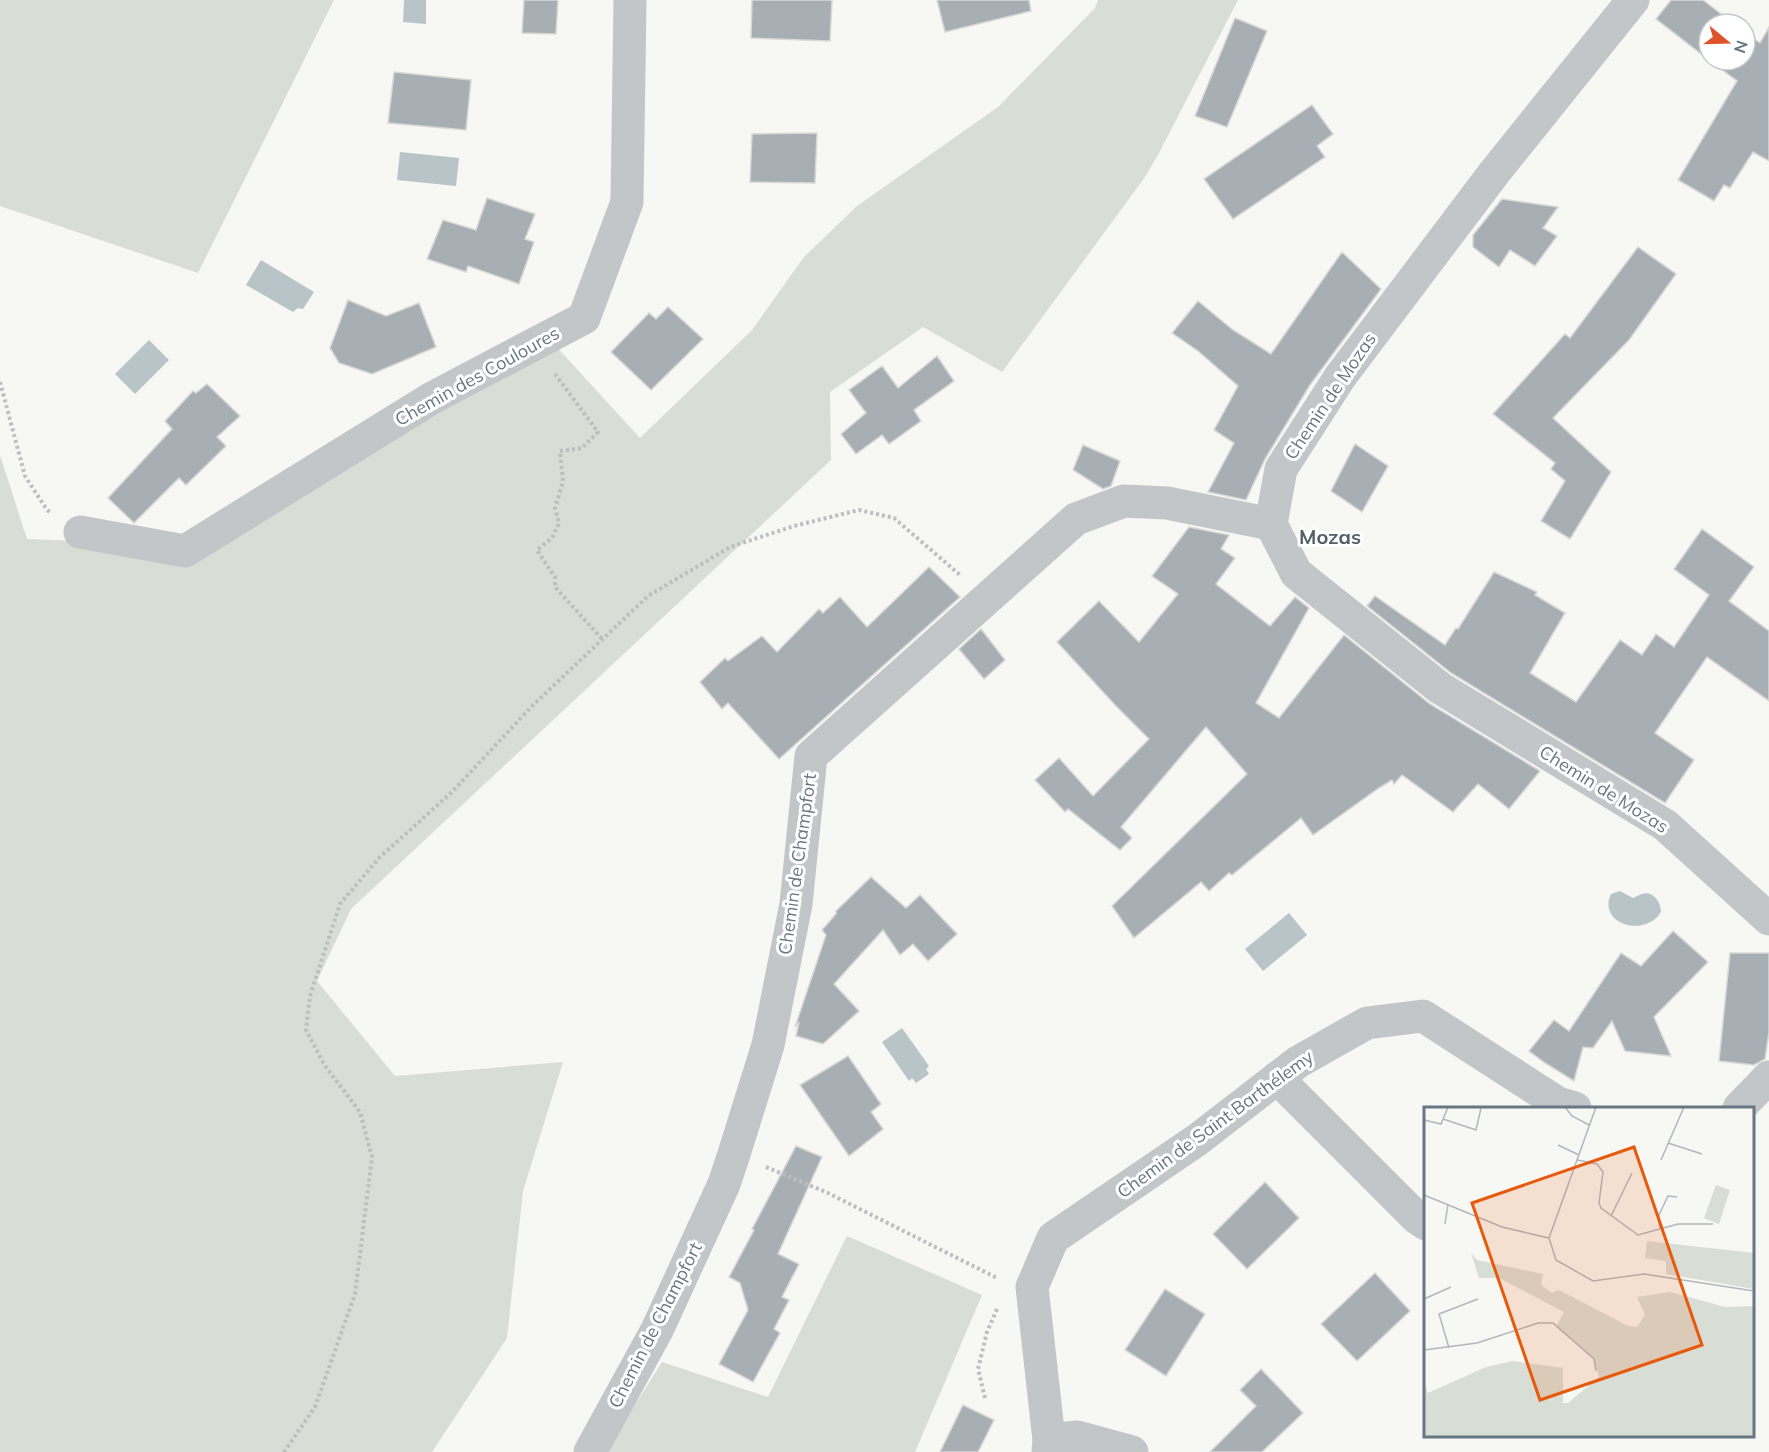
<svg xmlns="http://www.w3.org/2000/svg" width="1769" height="1452" font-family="Mulish,sans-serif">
<rect width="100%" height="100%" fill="#f7f7f4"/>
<!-- green -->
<g fill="#d8ded5">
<path d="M 0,0 L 334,0 L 198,273 L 0,206 Z"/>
<path d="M 1098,0 L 1238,0 L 1159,153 L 1145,177 L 1002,372 L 923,327 L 830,392 L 831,460 L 351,909 L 317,981 L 395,1076 L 563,1062 L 523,1191 L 507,1338 L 432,1452 L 0,1452 L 0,455 L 27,539 L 185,545 L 542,331 L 640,438 L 752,330 L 804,257 L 857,206 L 998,107 L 1095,8 Z"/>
<path d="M 847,1236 L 982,1295 L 915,1452 L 605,1452 L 662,1362 L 768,1397 Z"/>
</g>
<!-- water -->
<g fill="#b9c4c8">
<path d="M 404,0 L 426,0 L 426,24 L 403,22 Z"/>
<path d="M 400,152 L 459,158 L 456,186 L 397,180 Z"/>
<path d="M 261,260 L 314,292 L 303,309 L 298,308 L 293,312 L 246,285 Z"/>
<path d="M 149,340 L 169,360 L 135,394 L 115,374 Z"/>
<path d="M 1620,891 L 1633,898 C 1636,897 1638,895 1642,894 C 1653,890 1661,902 1661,912 C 1644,939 1597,923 1611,894 Z"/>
<path d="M 1289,913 L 1307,935 L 1263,971 L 1245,949 Z"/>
<path d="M 902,1028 L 929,1066 L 926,1069 L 929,1074 L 916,1083 L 912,1078 L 909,1081 L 882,1042 Z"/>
</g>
<!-- building -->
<g fill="#a7afb5" stroke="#d8d8d6" stroke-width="1.5">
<path d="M 524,0 L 558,0 L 556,34 L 522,33 Z"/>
<path d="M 752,0 L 832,0 L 830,41 L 751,38 Z"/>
<path d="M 937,0 L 1029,0 L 1031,11 L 945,32 Z"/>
<path d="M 1671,0 L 1703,0 L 1734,24 L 1709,24 L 1709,60 L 1656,19 Z"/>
<path d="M 1235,18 L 1267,31 L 1227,127 L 1195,116 Z"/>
<path d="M 1769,27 L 1769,161 L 1753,152 L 1730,188 L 1724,185 L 1714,201 L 1678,180 L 1737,81 L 1709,60 L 1745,60 L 1745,32 L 1760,43 Z"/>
<path d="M 394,72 L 471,80 L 466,130 L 388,123 Z"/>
<path d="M 1312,105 L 1333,134 L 1317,146 L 1325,157 L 1233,219 L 1204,179 Z"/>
<path d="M 817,133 L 815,183 L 750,182 L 752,134 Z"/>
<path d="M 487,198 L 535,214 L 525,239 L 534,242 L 519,284 L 468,266 L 466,272 L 427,259 L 443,220 L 476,230 Z"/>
<path d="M 1502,199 L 1558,207 L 1543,228 L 1557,236 L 1535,266 L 1510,250 L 1499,267 L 1473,247 L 1473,235 Z"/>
<path d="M 1638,247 L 1676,274 L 1629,340 L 1553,418 L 1611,472 L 1570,539 L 1541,521 L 1565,481 L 1551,469 L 1555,463 L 1493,414 L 1565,334 L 1570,338 Z"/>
<path d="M 1342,252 L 1381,289 L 1310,385 L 1265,459 L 1246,500 L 1208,492 L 1234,443 L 1214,430 L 1238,386 L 1198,351 L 1172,333 L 1198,301 L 1233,330 L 1271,354 Z"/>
<path d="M 348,300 L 386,316 L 419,303 L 436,347 L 372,374 L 339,363 L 330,348 Z"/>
<path d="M 668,307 L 703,339 L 651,390 L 611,352 L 649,313 L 656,319 Z"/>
<path d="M 937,356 L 954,381 L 914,410 L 921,421 L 889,444 L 882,435 L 856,454 L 841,434 L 866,413 L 849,390 L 882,366 L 898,388 Z"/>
<path d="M 207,384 L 240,416 L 217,437 L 226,446 L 186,485 L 179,478 L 134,523 L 108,498 L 172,429 L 165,421 L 193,391 L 196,393 Z"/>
<path d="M 1355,444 L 1388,466 L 1362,512 L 1331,491 Z"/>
<path d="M 1083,445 L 1120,461 L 1111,486 L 1103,489 L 1073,470 Z"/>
<path d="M 1189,527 L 1229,535 L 1221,549 L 1235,558 L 1216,584 L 1270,626 L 1295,597 L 1309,608 L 1256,703 L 1279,718 L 1344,635 L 1430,704 L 1540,771 L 1509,809 L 1478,784 L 1453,812 L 1402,775 L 1394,784 L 1392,780 L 1379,788 L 1313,835 L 1301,818 L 1232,875 L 1229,873 L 1209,891 L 1201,882 L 1134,938 L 1112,906 L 1247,774 L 1206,727 L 1121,827 L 1132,838 L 1120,850 L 1068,809 L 1065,812 L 1035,780 L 1059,758 L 1093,796 L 1149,739 L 1116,706 L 1057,642 L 1099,601 L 1139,642 L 1178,594 L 1152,576 Z"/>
<path d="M 1702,529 L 1754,567 L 1729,601 L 1769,631 L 1769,701 L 1707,657 L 1655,733 L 1694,760 L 1665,803 L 1451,673 L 1367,606 L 1375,596 L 1445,645 L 1456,628 L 1458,629 L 1494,572 L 1537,592 L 1535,595 L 1565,613 L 1530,673 L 1576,702 L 1620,640 L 1642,655 L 1656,634 L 1674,647 L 1709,595 L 1674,569 Z"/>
<path d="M 929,567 L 960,597 L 779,759 L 728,703 L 722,709 L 700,682 L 725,658 L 728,661 L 762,636 L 777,652 L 819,609 L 823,613 L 840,597 L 867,627 Z"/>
<path d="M 981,629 L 1005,660 L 984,679 L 959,649 Z"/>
<path d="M 871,877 L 906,908 L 920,895 L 957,934 L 928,961 L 913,944 L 900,955 L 883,930 L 834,984 L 859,1011 L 823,1044 L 796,1036 L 799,1022 L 795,1027 L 826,935 L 822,930 L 836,914 L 836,911 Z"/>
<path d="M 1673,931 L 1708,962 L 1654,1017 L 1671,1056 L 1625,1051 L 1612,1021 L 1593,1048 L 1583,1047 L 1574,1081 L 1545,1063 L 1529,1051 L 1554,1020 L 1569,1031 L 1621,953 L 1641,966 Z"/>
<path d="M 1730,953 L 1769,953 L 1769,1032 L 1765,1059 L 1754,1065 L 1719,1061 Z"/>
<path d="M 848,1056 L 881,1104 L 871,1112 L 883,1129 L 849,1156 L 800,1085 Z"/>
<path d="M 796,1146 L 822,1157 L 778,1254 L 799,1264 L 782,1297 L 789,1300 L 774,1329 L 780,1333 L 753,1382 L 719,1364 L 748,1310 L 740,1283 L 729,1277 L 754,1230 L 752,1229 Z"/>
<path d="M 1265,1182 L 1299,1218 L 1247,1269 L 1213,1234 Z"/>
<path d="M 1375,1273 L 1410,1311 L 1357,1361 L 1321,1324 Z"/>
<path d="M 1165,1289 L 1205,1314 L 1166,1376 L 1125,1350 Z"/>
<path d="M 1261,1369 L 1303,1413 L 1262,1452 L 1210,1452 L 1256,1406 L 1240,1390 Z"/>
<path d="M 963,1405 L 994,1420 L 978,1452 L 940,1452 Z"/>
</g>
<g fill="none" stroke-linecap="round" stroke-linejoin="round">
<!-- path -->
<g stroke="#bcbec0" stroke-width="4" stroke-dasharray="3 3" stroke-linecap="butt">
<path d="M 555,374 L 598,432 L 582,448 L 560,451 L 563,481 L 555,508 L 559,523 L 552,538 L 537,550 L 555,577 L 555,587 L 602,639"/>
<path d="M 0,382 L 25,476 L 47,510 L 51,513"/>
<path d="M 766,1167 L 828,1193 L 997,1278"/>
<path d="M 985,1398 L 978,1369 L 987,1332 L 997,1309"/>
<path d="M 284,1452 L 315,1407 L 355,1294 L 372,1157 L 360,1112 L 325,1066 L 306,1030 L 310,996 L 340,904 L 379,858 L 452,792 L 531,707 L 648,596 L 730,547 L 794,526 L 859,510 L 894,518 L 960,575"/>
</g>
<!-- minor -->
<g stroke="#c2c6c9" stroke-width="33">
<path d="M 1633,0 L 1494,173 L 1340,377 L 1281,469 L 1271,524 L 1296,573 L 1440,688 L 1665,825 L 1769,919"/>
<path d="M 80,532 L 185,551 L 432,398 L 584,318 L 627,202 L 630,0"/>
<path d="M 1277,1078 L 1417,1218 L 1426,1224"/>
<path d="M 1739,1108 L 1769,1077"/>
<path d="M 1049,1440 L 1077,1437 L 1132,1452"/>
<path d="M 590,1452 L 657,1330 L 724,1184 L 734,1154 L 768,1045 L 796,904 L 811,756 L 1076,519 L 1124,501 L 1167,503 L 1271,524"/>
<path d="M 1048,1452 L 1049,1440 L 1032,1287 L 1053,1238 L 1197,1140 L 1298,1062 L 1367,1023 L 1423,1016 L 1558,1103 L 1575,1108"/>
</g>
</g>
<g text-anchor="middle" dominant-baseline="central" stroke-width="6" stroke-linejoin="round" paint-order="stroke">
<!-- street labels -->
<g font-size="18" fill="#677784" stroke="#fff">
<text transform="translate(477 376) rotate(-29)">Chemin des Couloures</text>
<text transform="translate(1330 396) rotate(-56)">Chemin de Mozas</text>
<text transform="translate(1604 789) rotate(32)">Chemin de Mozas</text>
<text transform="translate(797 864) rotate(-82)">Chemin de Champfort</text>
<text transform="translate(1215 1124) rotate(-36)">Chemin de Saint Barthélemy</text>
<text transform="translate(655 1325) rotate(-63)">Chemin de Champfort</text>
</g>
<!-- neighbourhood labels -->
<g font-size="20" font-weight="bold" fill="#546069" stroke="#fff">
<text x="1330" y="536">Mozas</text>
</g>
</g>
<!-- overview -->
<g transform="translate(1424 1107)">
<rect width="330" height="330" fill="#f7f7f4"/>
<path d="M 292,78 L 306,83 L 295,117 L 280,111 ZM 223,134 L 330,146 L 330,182 L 242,167 L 242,154 L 221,151 ZM 47,146 L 53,153 L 119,167 L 117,178 L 128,186 L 135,183 L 204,219 L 213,220 L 221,208 L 213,190 L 246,185 L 301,200 L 330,199 L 330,330 L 0,330 L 0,276 L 4,286 L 62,260 L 89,254 L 139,261 L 139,296 L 144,296 L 175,270 L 170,252 L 132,220 L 140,205 L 75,171 L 55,171 Z" fill="#d8ded5"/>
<path fill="none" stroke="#b0b8bd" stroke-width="1.5" d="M 141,0 L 148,9 L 165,18M 19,12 L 52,23 L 57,1M 0,13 L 17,17 L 24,0M 244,36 L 278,47M 134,38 L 155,48M 153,53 L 173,57 L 179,65 L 175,96 L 177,101 L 214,128 L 254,117 L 289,117M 237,53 L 260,0M 0,88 L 78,120 L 125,131 L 172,0M 187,109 L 208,66M 21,117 L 24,97M 236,121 L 234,110 L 244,89 L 253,90M 125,131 L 132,153 L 169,174 L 220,167 L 330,184M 0,192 L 27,180M 25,241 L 15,207 L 54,192M 0,243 L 53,236 L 114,216 L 129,216 L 170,252 L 172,264"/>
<path fill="#e8590c" fill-opacity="0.15" stroke="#e8590c" stroke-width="3" d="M 210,40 L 278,238 L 116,293 L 48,96 Z"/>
<rect width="330" height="330" fill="none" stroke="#677784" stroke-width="3"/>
</g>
<!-- north arrow -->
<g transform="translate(1727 42) rotate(109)"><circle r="28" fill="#ffffff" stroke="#c2c9ce" stroke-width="1.5"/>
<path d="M0-4.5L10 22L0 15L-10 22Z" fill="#de522c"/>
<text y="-9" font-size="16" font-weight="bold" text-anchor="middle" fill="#677784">N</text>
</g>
</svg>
